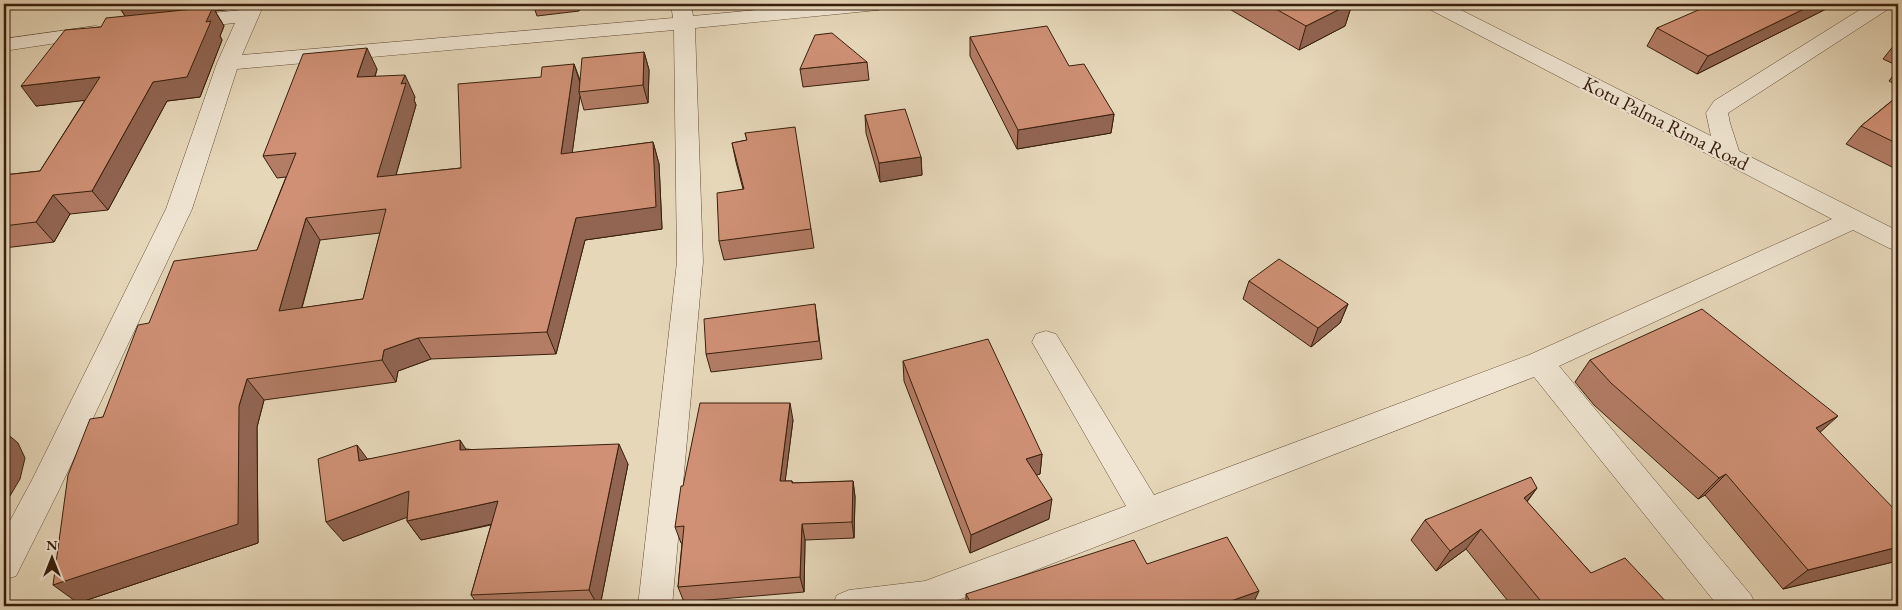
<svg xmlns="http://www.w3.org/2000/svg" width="1902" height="610" font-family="'EB Garamond',serif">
<rect width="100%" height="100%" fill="#e6d7b9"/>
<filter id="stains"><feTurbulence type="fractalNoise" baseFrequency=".004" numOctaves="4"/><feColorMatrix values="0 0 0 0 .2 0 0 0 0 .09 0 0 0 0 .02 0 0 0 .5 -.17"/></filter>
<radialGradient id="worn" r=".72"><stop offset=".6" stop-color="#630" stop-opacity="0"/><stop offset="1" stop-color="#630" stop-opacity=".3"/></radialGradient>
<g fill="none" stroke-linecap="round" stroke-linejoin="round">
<defs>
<g id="minor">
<path d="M 244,4 L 264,4 L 242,55 L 673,18 L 671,4 L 691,4 L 693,16 L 818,4 L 888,4 L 885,8 L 878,10 L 695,28 L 703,262 L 672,606 L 638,606 L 677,262 L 674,30 L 237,69 L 192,209 L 59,490 L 16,576 L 4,580 L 4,532 L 32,480 L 166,209 L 217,63 L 235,23 L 184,28 L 177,26 L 174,22 L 177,18 L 184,16 L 241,10 Z"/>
<path d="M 1424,4 L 1449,4 L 1711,136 L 1706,113 L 1714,101 L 1869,4 L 1893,4 L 1890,8 L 1728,113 L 1730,123 L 1739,151 L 1898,231 L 1898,251 L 1889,248 L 1853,230 L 1559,366 L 1751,595 L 1756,606 L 1718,606 L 1534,377 L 943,606 L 832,606 L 837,595 L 849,590 L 925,581 L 1126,506 L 1032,342 L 1036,334 L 1046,331 L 1056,334 L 1154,495 L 1529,355 L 1832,219 L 1427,8 Z"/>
<path d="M 96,26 L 103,28 L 107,32 L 103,36 L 4,51 L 4,39 Z"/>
</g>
</defs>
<!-- minor casing -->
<use href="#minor" stroke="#644d37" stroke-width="1"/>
<!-- minor -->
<use href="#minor" fill="#efe5d2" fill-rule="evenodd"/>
</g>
<!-- wall -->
<g fill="#b27c65" stroke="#381f0c" fill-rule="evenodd">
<path d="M 117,4 L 231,9 L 215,11 L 224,26 L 220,36 L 222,40 L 200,97 L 167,101 L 108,210 L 70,214 L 54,242 L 4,248 L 4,175 L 40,171 L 85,100 L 36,106 L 101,27 L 125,16 Z"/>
<path d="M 533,4 L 580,4 L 579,11 L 537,16 Z"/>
<path d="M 1221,4 L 1352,4 L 1345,26 L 1299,50 Z"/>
<path d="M 1832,6 L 1697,74 L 1647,46 L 1657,28 Z"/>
<path d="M 970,37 L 1069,66 L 1114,114 L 1111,133 L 1017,149 L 970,56 Z"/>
<path d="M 1898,40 L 1898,66 L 1883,59 Z"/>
<path d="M 644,52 L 649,70 L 648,103 L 584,110 L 580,96 L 572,153 L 653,142 L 659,164 L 662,229 L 585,240 L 556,354 L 431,359 L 398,371 L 396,382 L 264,400 L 257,427 L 258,543 L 78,603 L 103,417 L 149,323 L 257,250 L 286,177 L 277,178 L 263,156 L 377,69 L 375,77 L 415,97 L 414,100 L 416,105 L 396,175 L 461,168 L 541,77 L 574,64 L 580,80 ZM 380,233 L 363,299 L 302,308 L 320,240 Z"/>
<path d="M 867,62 L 869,80 L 803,87 L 800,69 Z"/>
<path d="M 1898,69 L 1898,86 L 1889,81 Z"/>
<path d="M 1898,95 L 1898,170 L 1846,144 L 1861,126 L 1894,99 Z"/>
<path d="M 865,115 L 921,157 L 922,175 L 880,182 L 866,133 Z"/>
<path d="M 745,133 L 811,229 L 814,248 L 724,260 L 719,241 L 743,189 L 736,162 L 732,143 L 747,140 Z"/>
<path d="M 1249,281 L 1348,304 L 1340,323 L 1311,347 L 1243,299 Z"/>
<path d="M 815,304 L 822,359 L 711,372 L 706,354 Z"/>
<path d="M 1590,360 L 1820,432 L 1897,561 L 1783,589 L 1705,495 L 1698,499 L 1594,405 L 1575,382 Z"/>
<path d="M 903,361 L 1042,454 L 1040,474 L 1036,475 L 1049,519 L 970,553 L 904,381 Z"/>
<path d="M 793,420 L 785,481 L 792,481 L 793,483 L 853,481 L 855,497 L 854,538 L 805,540 L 804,592 L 684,602 L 678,587 L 682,543 L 681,543 L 675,527 Z"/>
<path d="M 466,449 L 628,464 L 600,606 L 479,606 L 471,595 L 491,525 L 421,540 L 407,521 L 407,517 L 343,541 L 368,459 Z"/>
<path d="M 1537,488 L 1527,502 L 1591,573 L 1670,606 L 1512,606 L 1466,549 L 1436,571 L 1411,540 L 1425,520 Z"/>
<path d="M 1147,564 L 1252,606 L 966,605 L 966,594 Z"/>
</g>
<!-- shaded-wall -->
<g fill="#916552" stroke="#381f0c">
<path d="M 117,4 L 234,4 L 231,9 L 215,11 L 224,26 L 220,36 L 222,40 L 200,97 L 167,101 L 108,210 L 92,191 L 153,82 L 128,20 Z"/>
<path d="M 577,4 L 580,4 L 579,11 Z"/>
<path d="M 1350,4 L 1352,4 L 1345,26 L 1299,50 L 1306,26 Z"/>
<path d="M 1814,4 L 1834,4 L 1832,6 L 1697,74 L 1708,56 Z"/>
<path d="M 367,48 L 377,69 L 368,99 L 357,77 Z"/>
<path d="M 644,52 L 649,70 L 648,103 L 643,85 Z"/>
<path d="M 574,64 L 581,86 L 579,92 L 580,96 L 569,176 L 561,154 Z"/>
<path d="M 405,75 L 415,97 L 414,100 L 416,105 L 389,199 L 377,177 L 401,84 Z"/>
<path d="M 100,77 L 114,97 L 36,106 L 21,86 Z"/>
<path d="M 1114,114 L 1111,133 L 1017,149 L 1018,130 Z"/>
<path d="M 653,142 L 659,164 L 662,229 L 585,240 L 556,354 L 547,332 L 576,218 Z"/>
<path d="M 921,157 L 922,175 L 880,182 L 879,163 Z"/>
<path d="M 53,195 L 70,214 L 54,242 L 36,222 Z"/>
<path d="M 306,218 L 320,240 L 295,332 L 279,311 Z"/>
<path d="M 1348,304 L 1340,323 L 1311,347 L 1318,328 Z"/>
<path d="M 418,338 L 431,359 L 398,371 L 396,382 L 382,360 L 384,350 Z"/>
<path d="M 247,379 L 264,400 L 257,427 L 258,543 L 78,603 L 53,585 L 239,406 Z"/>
<path d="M 790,403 L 793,420 L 783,498 L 780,481 Z"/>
<path d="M 1838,416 L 1815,437 L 1816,428 Z"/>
<path d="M 4,431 L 18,443 L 25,458 L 20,479 L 7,501 L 4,503 Z"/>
<path d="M 460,440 L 473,460 L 460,450 Z"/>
<path d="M 619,444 L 628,464 L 600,606 L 598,606 L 589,590 Z"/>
<path d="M 357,445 L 372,465 L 359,461 Z"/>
<path d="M 1042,454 L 1040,474 L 1024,479 L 1026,459 Z"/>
<path d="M 1726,474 L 1705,495 L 1698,499 L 1719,478 Z"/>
<path d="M 853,481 L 855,497 L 854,538 L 852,522 Z"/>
<path d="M 1537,488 L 1521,509 L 1524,498 Z"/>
<path d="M 409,491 L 424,511 L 343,541 L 326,522 Z"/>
<path d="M 1052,499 L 1049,519 L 970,553 L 971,535 Z"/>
<path d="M 498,501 L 510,520 L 421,540 L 407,521 Z"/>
<path d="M 802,524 L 805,540 L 804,592 L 800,577 Z"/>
<path d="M 1481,529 L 1466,549 L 1436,571 L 1450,551 Z"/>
<path d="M 1898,547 L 1898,560 L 1897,561 L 1783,589 L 1808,570 Z"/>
<path d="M 1259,591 L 1252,606 L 1217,606 Z"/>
</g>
<!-- building -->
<g fill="#cf9075" stroke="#381f0c" fill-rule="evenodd">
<path d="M 1267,4 L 1350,4 L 1306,26 Z"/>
<path d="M 1712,4 L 1814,4 L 1708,56 L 1657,28 Z"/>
<path d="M 213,7 L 206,22 L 211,21 L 187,77 L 153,82 L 92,191 L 53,195 L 36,222 L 4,226 L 4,175 L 40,171 L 100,77 L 21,86 L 65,30 L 101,27 L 106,18 Z"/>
<path d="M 1047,26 L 1069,66 L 1084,64 L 1114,114 L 1018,130 L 970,37 Z"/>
<path d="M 832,33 L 867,62 L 800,69 L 815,35 Z"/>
<path d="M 367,48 L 357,77 L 405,75 L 401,84 L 406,83 L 377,177 L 461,168 L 458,84 L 541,77 L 542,67 L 574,64 L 561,154 L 653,142 L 656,207 L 576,218 L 547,332 L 418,338 L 384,350 L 382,360 L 247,379 L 239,406 L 238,524 L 53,585 L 68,475 L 90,419 L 103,417 L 138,325 L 149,323 L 174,261 L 257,250 L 296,153 L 263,156 L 303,54 ZM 386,209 L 363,299 L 279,311 L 306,218 Z"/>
<path d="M 644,52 L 643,85 L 579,92 L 582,58 Z"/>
<path d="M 1898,96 L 1898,144 L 1861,126 Z"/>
<path d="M 905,109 L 921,157 L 879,163 L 865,115 Z"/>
<path d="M 795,127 L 811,229 L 719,241 L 717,193 L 744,189 L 732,143 L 747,140 L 745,133 Z"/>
<path d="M 1279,259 L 1348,304 L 1318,328 L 1249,281 Z"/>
<path d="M 815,304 L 819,341 L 706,354 L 704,319 Z"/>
<path d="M 1702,309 L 1838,416 L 1816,428 L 1898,513 L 1898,547 L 1808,570 L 1726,474 L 1719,478 L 1611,383 L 1590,360 Z"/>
<path d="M 988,339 L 1042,454 L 1026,459 L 1052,499 L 971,535 L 903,361 Z"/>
<path d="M 700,403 L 790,403 L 780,481 L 792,481 L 792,483 L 853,481 L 852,522 L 802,524 L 800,577 L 678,587 L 684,526 L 675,527 L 681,486 L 683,486 Z"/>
<path d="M 460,440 L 460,450 L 619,444 L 589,590 L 471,595 L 498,501 L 407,521 L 409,491 L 326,522 L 318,459 L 357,445 L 359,461 Z"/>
<path d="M 1531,477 L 1537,488 L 1524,498 L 1591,573 L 1625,558 L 1670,606 L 1545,606 L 1481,529 L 1450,551 L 1425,520 Z"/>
<path d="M 1227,537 L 1259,591 L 1217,606 L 957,606 L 972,605 L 966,594 L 1134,540 L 1147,564 Z"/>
</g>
<g text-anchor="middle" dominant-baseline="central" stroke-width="4.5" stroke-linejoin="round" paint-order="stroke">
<!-- street labels -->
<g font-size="20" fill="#381f0c" stroke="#efe5d2">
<text transform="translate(1666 123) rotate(27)">Kotu Palma Rima Road</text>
</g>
</g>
<!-- margin -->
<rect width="1902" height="610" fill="none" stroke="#e6d7b9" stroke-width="20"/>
<rect x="5" y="5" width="1892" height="600" fill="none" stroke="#381f0c" stroke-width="2.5"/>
<rect x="10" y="10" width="1882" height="590" fill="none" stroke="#381f0c"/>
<!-- north arrow -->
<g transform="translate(52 558)" stroke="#efe5d2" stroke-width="4" paint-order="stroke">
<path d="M0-4L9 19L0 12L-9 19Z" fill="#381f0c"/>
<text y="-8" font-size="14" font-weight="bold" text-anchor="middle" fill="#381f0c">N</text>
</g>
<rect width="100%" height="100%" filter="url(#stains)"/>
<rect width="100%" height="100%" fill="url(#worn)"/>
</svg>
